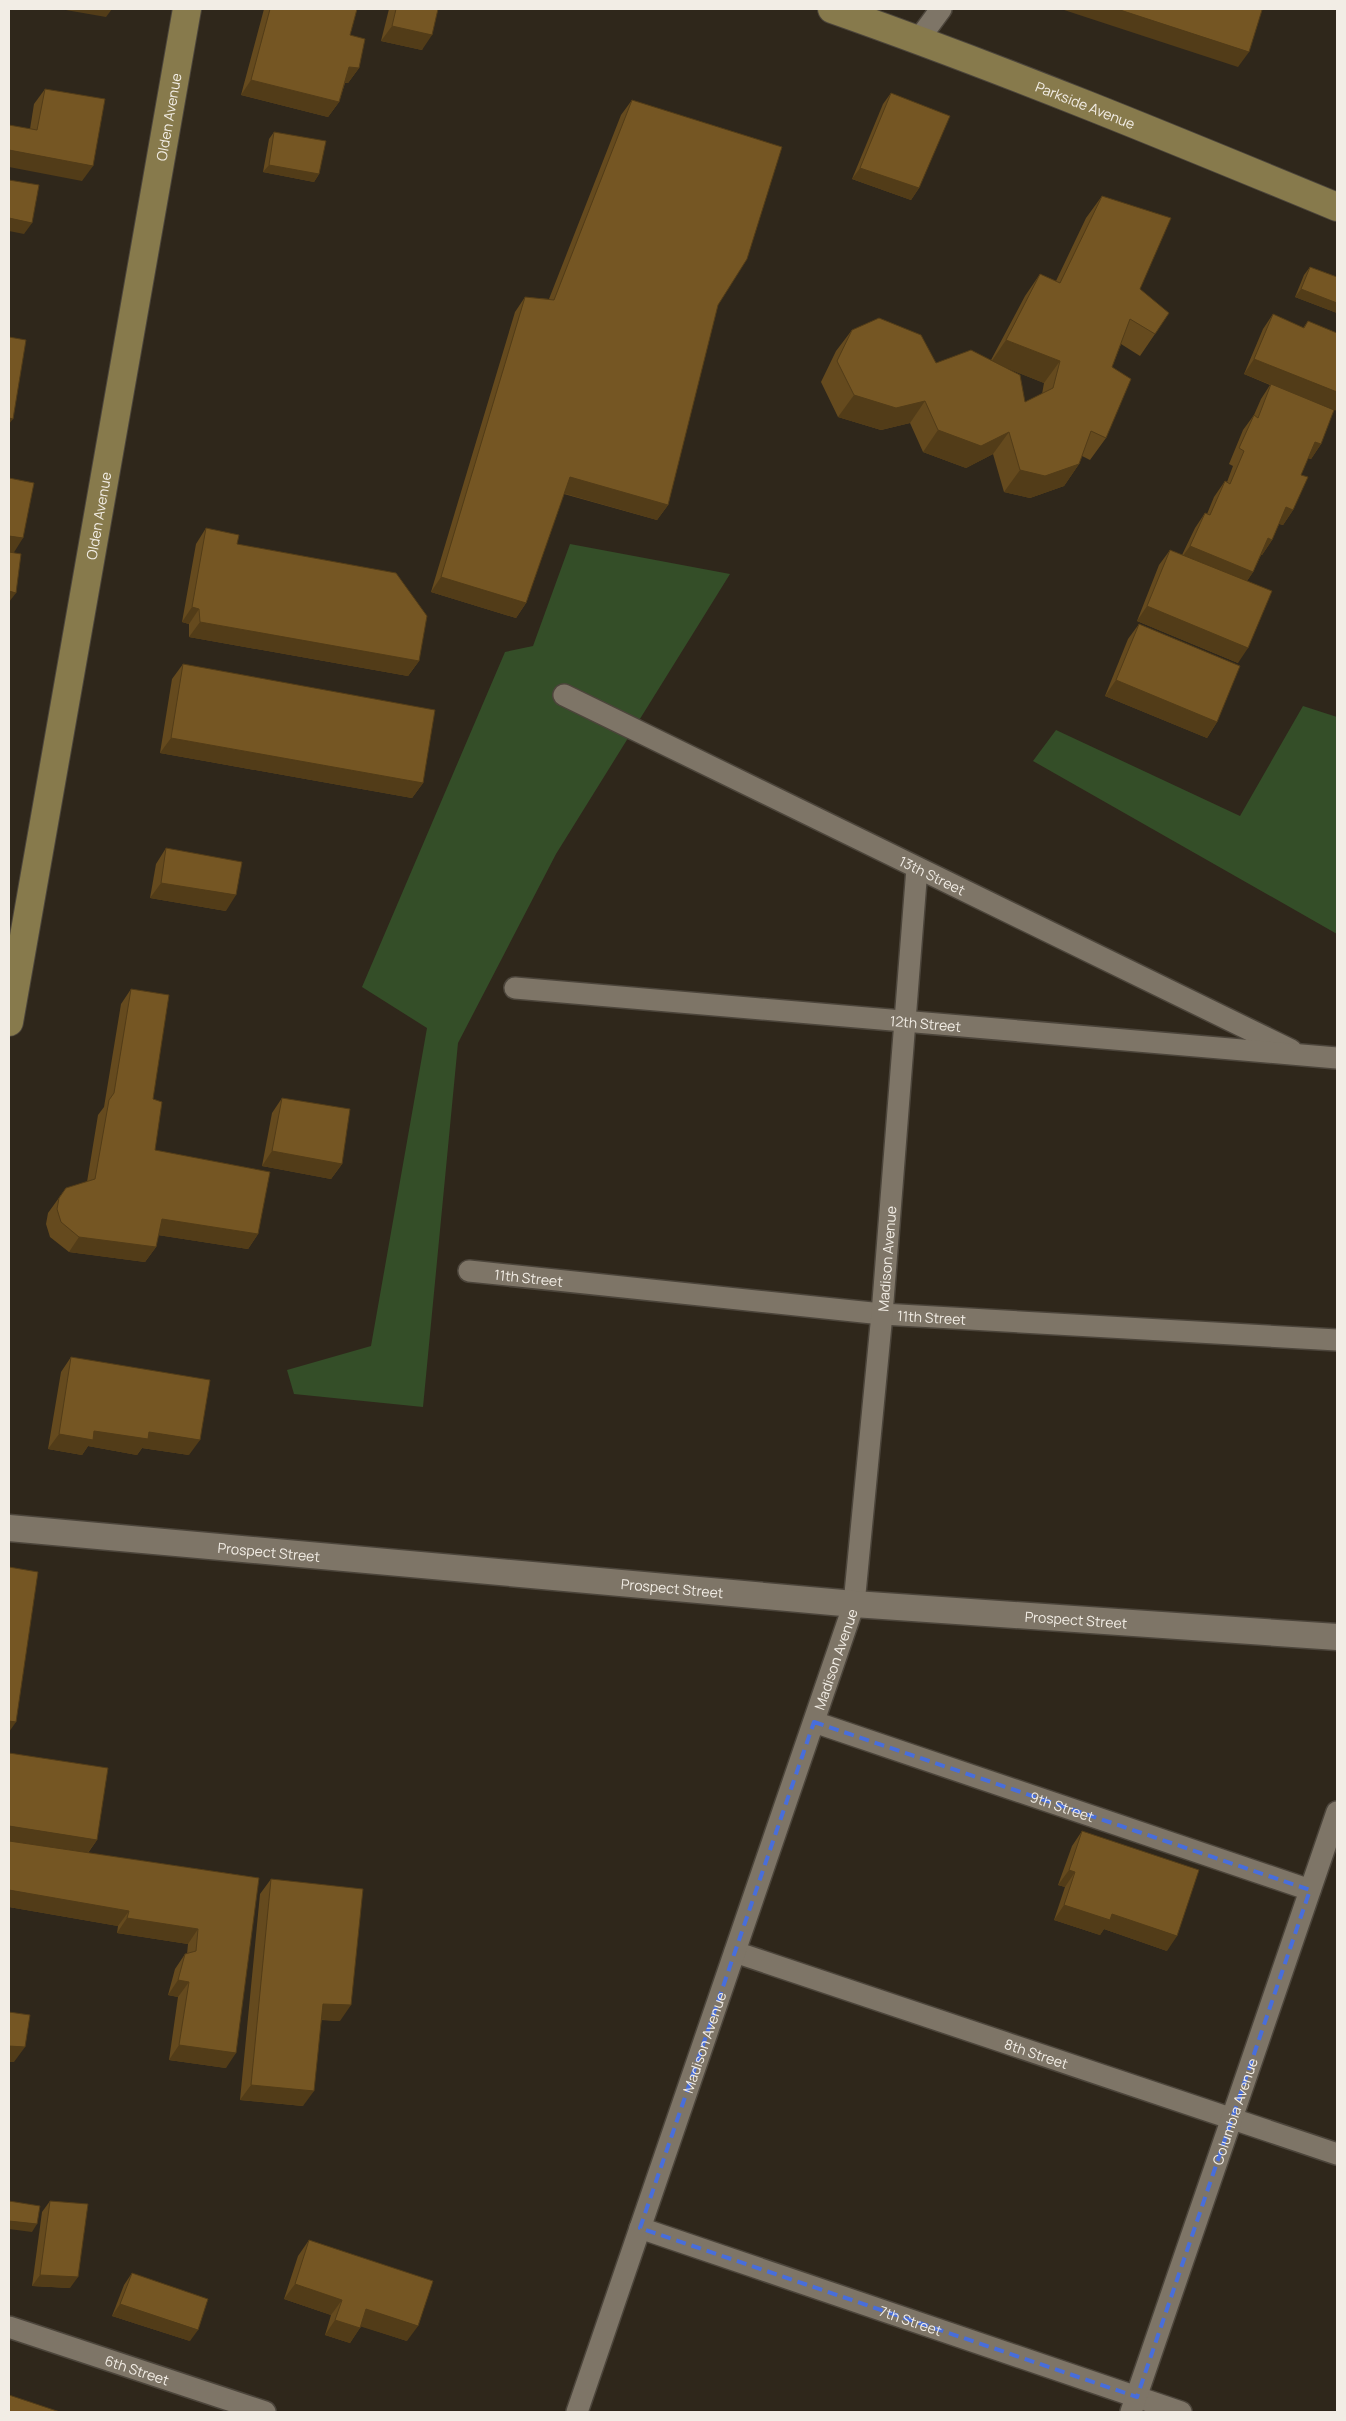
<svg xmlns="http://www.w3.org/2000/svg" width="1346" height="2421" font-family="Manrope,sans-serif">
<rect width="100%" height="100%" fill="#2f271b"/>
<!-- green -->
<g fill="#344e28">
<path d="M 570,544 L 730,574 L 556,854 L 458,1043 L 423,1407 L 294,1394 L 287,1370 L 371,1346 L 427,1028 L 362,987 L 505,652 L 533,646 Z"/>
<path d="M 1303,706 L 1337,717 L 1337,934 L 1033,761 L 1056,730 L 1240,816 Z"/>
</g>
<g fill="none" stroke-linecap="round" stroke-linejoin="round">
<defs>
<g id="minor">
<path d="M 919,39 L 941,9"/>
<path id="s1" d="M 564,695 L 1291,1050"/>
<path id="s2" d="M 515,988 L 1337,1058"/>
<path id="s3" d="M 469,1271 L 882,1314 L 1337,1340"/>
<path id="s4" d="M 814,1722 L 1310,1890"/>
<path id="s5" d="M 735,1952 L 1337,2154"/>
<path id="s6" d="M 640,2228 L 1181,2412"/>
<path id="s7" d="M 9,2327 L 265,2412"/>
<path id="s8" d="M 577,2412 L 854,1604 L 882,1314 L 917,868"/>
<path id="s9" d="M 1131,2412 L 1337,1812"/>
</g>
<g id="tertiary">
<path id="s10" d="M 9,1528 L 854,1604 L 1337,1637"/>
</g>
<g id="secondary">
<path id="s11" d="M 832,9 C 1003,69 1170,138 1337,207"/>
<path id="s12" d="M 9,1022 L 187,9"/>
</g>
</defs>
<!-- minor casing -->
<use href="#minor" stroke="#4c453b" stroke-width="24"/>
<!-- tertiary casing -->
<use href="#tertiary" stroke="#4c453b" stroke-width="29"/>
<!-- secondary casing -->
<use href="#secondary" stroke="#4c453b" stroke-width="30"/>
<!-- minor -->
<use href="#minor" stroke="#7e7567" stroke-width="21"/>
<!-- tertiary -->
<use href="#tertiary" stroke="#7e7567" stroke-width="26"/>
<!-- secondary -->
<use href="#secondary" stroke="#877a4c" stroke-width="28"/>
</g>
<!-- wall -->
<g fill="#654a1e" fill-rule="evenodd">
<path d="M 264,9 L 357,9 L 350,35 L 359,68 L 348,83 L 345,83 L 339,102 L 328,117 L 241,95 Z"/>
<path d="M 389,9 L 438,9 L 422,50 L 381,41 Z"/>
<path d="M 45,89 L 82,181 L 30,129 L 34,104 Z"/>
<path d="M 891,93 L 919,188 L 911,200 L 852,179 L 883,104 Z"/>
<path d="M 632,100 L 718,305 L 668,505 L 657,520 L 564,494 L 526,603 L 516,618 L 431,592 L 515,312 L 525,297 L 549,299 L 621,115 Z"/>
<path d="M 274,132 L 319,174 L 314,182 L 263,172 L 269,139 Z"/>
<path d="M 1102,196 L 1140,289 L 1155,334 L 1140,356 L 1121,344 L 1112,367 L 1106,438 L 1090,460 L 1082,456 L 1079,464 L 1064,486 L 1030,498 L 1004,492 L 993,454 L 966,468 L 923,452 L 910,423 L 881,430 L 838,417 L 821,382 L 836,351 L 852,330 L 936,363 L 991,360 L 1025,296 L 1040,274 L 1056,281 L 1086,218 ZM 1007,368 L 1044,383 L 1042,394 L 1025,402 Z"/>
<path d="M 1310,267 L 1337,277 L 1337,313 L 1295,297 L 1304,275 Z"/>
<path d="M 1273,314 L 1303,328 L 1308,321 L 1316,403 L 1321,444 L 1311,459 L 1308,458 L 1301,475 L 1293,510 L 1283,525 L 1279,524 L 1272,540 L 1262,555 L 1261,555 L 1253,572 L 1247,581 L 1238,663 L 1137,621 L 1159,565 L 1170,550 L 1182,555 L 1195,528 L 1205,513 L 1207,514 L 1214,497 L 1225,481 L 1227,482 L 1233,466 L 1229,464 L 1243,430 L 1254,415 L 1261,399 L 1270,385 L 1244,374 L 1263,329 Z"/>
<path d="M 206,528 L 237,544 L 419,661 L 408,676 L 189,637 L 189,624 L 182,622 L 196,544 Z"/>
<path d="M 1139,624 L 1217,722 L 1207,738 L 1105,696 L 1128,639 Z"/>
<path d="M 183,664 L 423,783 L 412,798 L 160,753 L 172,679 Z"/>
<path d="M 166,848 L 226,911 L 150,898 L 156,864 Z"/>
<path d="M 131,989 L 153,1099 L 155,1150 L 258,1234 L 248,1249 L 158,1235 L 156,1247 L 145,1262 L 69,1252 L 50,1237 L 46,1224 L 48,1213 L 66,1188 L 87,1182 L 98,1115 L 104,1107 L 121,1004 Z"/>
<path d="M 282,1098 L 342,1164 L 331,1179 L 262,1166 L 272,1113 Z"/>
<path d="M 71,1357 L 189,1455 L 142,1448 L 137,1455 L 88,1446 L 82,1455 L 48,1449 L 61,1372 Z"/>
<path d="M 1082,1831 L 1167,1951 L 1104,1929 L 1100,1935 L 1054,1920 L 1065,1887 L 1058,1885 L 1072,1846 Z"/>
<path d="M 97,1840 L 88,1853 L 259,1878 L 226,2068 L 169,2060 L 178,1997 L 168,1995 L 175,1969 L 185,1954 L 187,1954 L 188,1944 L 117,1933 L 118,1926 L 9,1907 Z"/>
<path d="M 271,1879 L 340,2021 L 321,2020 L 303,2106 L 240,2100 L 260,1894 Z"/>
<path d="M 50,2201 L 70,2288 L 32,2286 L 42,2212 Z"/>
<path d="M 309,2240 L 407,2341 L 361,2326 L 350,2343 L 325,2335 L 331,2315 L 284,2299 L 298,2256 Z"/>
<path d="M 132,2273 L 190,2341 L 112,2316 L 124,2285 Z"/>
</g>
<!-- shaded-wall -->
<g fill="#523c18">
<path d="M 60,9 L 112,9 L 106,17 Z"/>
<path d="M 1061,9 L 1117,9 L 1249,52 L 1238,67 Z"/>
<path d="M 392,26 L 432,35 L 422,50 L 381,41 Z"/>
<path d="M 349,67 L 359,68 L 348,83 L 339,82 Z"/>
<path d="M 251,80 L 339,102 L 328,117 L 241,95 Z"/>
<path d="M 9,150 L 93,166 L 82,181 L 9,167 Z"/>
<path d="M 269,165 L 319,174 L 314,182 L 263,172 Z"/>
<path d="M 860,168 L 919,188 L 911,200 L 852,179 Z"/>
<path d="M 9,218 L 32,223 L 24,234 L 9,231 Z"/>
<path d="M 1301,289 L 1337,303 L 1337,313 L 1295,297 Z"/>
<path d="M 1006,340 L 1060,361 L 1044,383 L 991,362 Z"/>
<path d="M 1254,359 L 1337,392 L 1337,411 L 1244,374 Z"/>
<path d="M 854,395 L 925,401 L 910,423 L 881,430 L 838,417 Z"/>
<path d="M 9,418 L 13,419 L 9,424 Z"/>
<path d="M 938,430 L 1009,432 L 993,454 L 966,468 L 923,452 Z"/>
<path d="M 1315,442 L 1321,444 L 1311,459 L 1304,457 Z"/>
<path d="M 1079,464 L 1064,486 L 1030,498 L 1004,492 L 1020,470 Z"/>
<path d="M 570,477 L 668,505 L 657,520 L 559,492 Z"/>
<path d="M 1286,507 L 1293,510 L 1283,525 L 1275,522 Z"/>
<path d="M 9,536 L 23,538 L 13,554 L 9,553 Z"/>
<path d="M 1268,538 L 1272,540 L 1262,555 L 1257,553 Z"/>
<path d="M 1190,546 L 1253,572 L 1243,587 L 1179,561 Z"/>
<path d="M 441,577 L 526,603 L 516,618 L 431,592 Z"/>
<path d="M 9,591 L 16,593 L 9,602 Z"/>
<path d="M 1147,606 L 1248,648 L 1238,663 L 1137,621 Z"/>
<path d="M 192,607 L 199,609 L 189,624 L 182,622 Z"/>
<path d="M 200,622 L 419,661 L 408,676 L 189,637 Z"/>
<path d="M 1116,680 L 1217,722 L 1207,738 L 1105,696 Z"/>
<path d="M 171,738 L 423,783 L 412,798 L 160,753 Z"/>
<path d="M 161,883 L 236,895 L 226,911 L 150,898 Z"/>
<path d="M 272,1151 L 342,1164 L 331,1179 L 262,1166 Z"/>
<path d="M 162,1219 L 258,1234 L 248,1249 L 151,1234 Z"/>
<path d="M 79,1237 L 156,1247 L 145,1262 L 69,1252 Z"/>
<path d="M 94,1431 L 149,1432 L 200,1440 L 189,1455 L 142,1448 L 137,1455 L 88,1446 L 82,1455 L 48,1449 L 59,1434 Z"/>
<path d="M 9,1721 L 16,1722 L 9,1732 Z"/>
<path d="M 9,1826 L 97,1840 L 86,1855 L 9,1843 Z"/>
<path d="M 1069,1870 L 1075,1872 L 1065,1887 L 1058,1885 Z"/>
<path d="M 9,1890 L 129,1911 L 118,1926 L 9,1907 Z"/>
<path d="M 1064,1905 L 1112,1914 L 1177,1936 L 1167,1951 L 1104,1929 L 1100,1935 L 1054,1920 Z"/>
<path d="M 127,1918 L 198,1929 L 188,1944 L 117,1933 Z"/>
<path d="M 178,1980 L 189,1982 L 178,1997 L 168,1995 Z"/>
<path d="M 323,2004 L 351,2005 L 340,2021 L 312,2019 Z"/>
<path d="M 179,2045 L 236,2053 L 226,2068 L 169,2060 Z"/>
<path d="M 9,2046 L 25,2047 L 14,2062 L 9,2062 Z"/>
<path d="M 251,2085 L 314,2091 L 303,2106 L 240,2100 Z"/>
<path d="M 9,2221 L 37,2224 L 32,2232 L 9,2229 Z"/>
<path d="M 40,2275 L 78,2277 L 70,2288 L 32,2286 Z"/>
<path d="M 295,2284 L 342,2300 L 331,2315 L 284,2299 Z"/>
<path d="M 120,2304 L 198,2330 L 190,2341 L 112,2316 Z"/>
<path d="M 366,2309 L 418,2326 L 407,2341 L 356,2325 Z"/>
<path d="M 335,2320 L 360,2328 L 350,2343 L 325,2335 Z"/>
</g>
<!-- building -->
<g fill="#755623" stroke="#523c18">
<path d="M 270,9 L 357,9 L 350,35 L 365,39 L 359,68 L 349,67 L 339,102 L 251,80 Z"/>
<path d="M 396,9 L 438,9 L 432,35 L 392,26 Z"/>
<path d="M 1117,9 L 1259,9 L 1262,10 L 1249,52 Z"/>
<path d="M 45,89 L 105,99 L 93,166 L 9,150 L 9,125 L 37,130 Z"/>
<path d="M 891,93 L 950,116 L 919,188 L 860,168 Z"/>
<path d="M 632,100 L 782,147 L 747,259 L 718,305 L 668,505 L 570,477 L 526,603 L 441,577 L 525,297 L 554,300 Z"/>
<path d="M 274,132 L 326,141 L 319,174 L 269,165 Z"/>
<path d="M 9,180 L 39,185 L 32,223 L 9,218 Z"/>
<path d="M 1102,196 L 1171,218 L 1140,289 L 1169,313 L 1155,334 L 1130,319 L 1112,367 L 1131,379 L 1106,438 L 1091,431 L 1079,464 L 1045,476 L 1020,470 L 1009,432 L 981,446 L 938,430 L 925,401 L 896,408 L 854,395 L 837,361 L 852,330 L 879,318 L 921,335 L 936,363 L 971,350 L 1020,375 L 1025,402 L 1053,388 L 1060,361 L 1006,340 L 1040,274 L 1060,283 Z"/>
<path d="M 1310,267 L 1337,277 L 1337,303 L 1301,289 Z"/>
<path d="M 1273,314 L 1304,328 L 1308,321 L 1337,333 L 1337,392 L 1254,359 Z"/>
<path d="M 9,337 L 26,340 L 13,419 L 9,418 Z"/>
<path d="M 1271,384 L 1334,410 L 1321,444 L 1315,442 L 1301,475 L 1308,477 L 1293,510 L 1286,507 L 1272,540 L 1268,538 L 1253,572 L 1190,546 L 1205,513 L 1210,515 L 1225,481 L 1230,484 L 1244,451 L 1239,448 L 1254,415 L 1258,418 Z"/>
<path d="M 9,478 L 34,483 L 23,538 L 9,536 Z"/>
<path d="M 206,528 L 239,535 L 237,544 L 396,573 L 427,616 L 419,661 L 200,622 L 199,609 L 192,607 Z"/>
<path d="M 1170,550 L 1272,591 L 1248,648 L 1147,606 Z"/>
<path d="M 9,552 L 21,554 L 16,593 L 9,591 Z"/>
<path d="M 1139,624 L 1240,666 L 1217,722 L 1116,680 Z"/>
<path d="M 183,664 L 435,710 L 423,783 L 171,738 Z"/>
<path d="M 166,848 L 242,862 L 236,895 L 161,883 Z"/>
<path d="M 131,989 L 169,995 L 153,1099 L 162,1102 L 155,1150 L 270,1172 L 258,1234 L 162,1219 L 156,1247 L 79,1237 L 61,1222 L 57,1209 L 59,1198 L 66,1188 L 95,1179 L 109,1100 L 114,1093 Z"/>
<path d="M 282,1098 L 350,1109 L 342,1164 L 272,1151 Z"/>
<path d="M 71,1357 L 210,1380 L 200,1440 L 149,1432 L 148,1439 L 94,1431 L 93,1440 L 59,1434 Z"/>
<path d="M 9,1567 L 38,1572 L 16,1722 L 9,1721 Z"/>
<path d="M 9,1753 L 108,1768 L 97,1840 L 9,1826 Z"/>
<path d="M 1082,1831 L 1199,1870 L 1177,1936 L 1112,1914 L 1110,1920 L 1064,1905 L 1075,1872 L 1069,1870 Z"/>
<path d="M 9,1841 L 259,1878 L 236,2053 L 179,2045 L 189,1982 L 178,1980 L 185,1954 L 196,1951 L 198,1929 L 127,1918 L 129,1911 L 9,1890 Z"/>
<path d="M 271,1879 L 363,1889 L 351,2005 L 323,2004 L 314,2091 L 251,2085 Z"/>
<path d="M 9,2012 L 30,2015 L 25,2047 L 9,2046 Z"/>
<path d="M 9,2201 L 40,2206 L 37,2224 L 9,2221 Z"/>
<path d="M 50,2201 L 88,2204 L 78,2277 L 40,2275 Z"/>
<path d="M 309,2240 L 433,2281 L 418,2326 L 366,2309 L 360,2328 L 335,2320 L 342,2300 L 295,2284 Z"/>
<path d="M 132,2273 L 208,2299 L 198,2330 L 120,2304 Z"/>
<path d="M 9,2395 L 60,2412 L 9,2412 Z"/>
</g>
<!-- marked area -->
<path fill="none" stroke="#486edb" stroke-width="4" stroke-dasharray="10 6" stroke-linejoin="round" d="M 814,1722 L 1310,1890 L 1137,2397 L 640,2228 Z"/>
<g text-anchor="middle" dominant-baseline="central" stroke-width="4" stroke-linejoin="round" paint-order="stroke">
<!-- street labels -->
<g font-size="14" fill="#f2ede5" stroke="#261e12">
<text stroke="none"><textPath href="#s11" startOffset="271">Parkside Avenue</textPath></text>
<text stroke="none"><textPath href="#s12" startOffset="919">Olden Avenue</textPath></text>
<text stroke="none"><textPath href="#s12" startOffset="514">Olden Avenue</textPath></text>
<text stroke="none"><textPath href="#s1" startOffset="410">13th Street</textPath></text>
<text stroke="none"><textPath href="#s2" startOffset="412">12th Street</textPath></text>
<text stroke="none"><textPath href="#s8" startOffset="1201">Madison Avenue</textPath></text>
<text stroke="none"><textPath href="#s3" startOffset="60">11th Street</textPath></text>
<text stroke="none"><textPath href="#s3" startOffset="465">11th Street</textPath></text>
<text stroke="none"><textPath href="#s10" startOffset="261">Prospect Street</textPath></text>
<text stroke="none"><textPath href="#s10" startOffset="666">Prospect Street</textPath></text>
<text stroke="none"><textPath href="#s10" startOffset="1071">Prospect Street</textPath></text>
<text stroke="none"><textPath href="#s8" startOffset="796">Madison Avenue</textPath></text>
<text stroke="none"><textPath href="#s4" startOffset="262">9th Street</textPath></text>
<text stroke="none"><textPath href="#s8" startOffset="391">Madison Avenue</textPath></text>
<text stroke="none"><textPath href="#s5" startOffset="318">8th Street</textPath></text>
<text stroke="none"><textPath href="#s9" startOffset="318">Columbia Avenue</textPath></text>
<text stroke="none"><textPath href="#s6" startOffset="286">7th Street</textPath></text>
<text stroke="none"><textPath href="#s7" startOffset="135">6th Street</textPath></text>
</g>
</g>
<!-- border -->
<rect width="1346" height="2421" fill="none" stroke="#f2ede5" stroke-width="20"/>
</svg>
